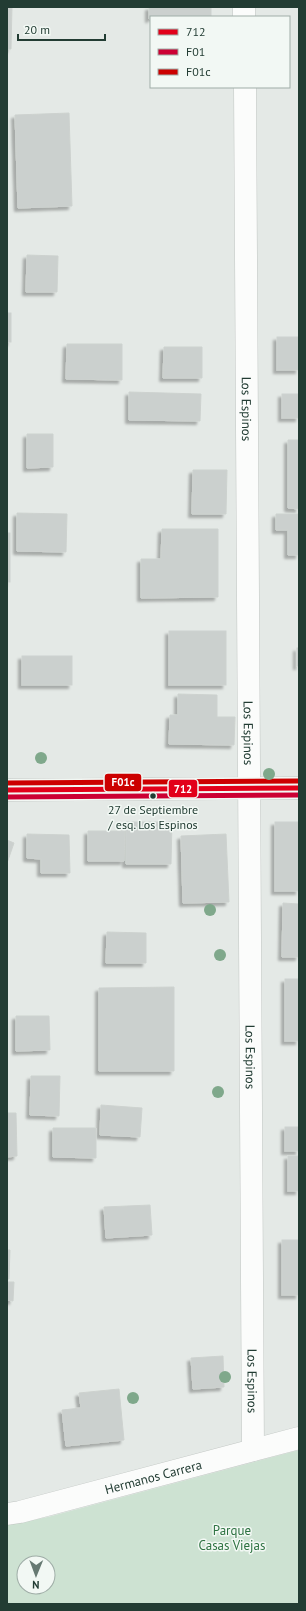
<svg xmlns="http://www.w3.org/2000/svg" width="306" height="1611" font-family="'PT Sans',sans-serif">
<defs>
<filter id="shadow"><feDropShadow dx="-3.5" dy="3.5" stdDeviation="1" flood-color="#0004"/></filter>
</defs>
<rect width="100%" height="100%" fill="#e4e9e6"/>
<!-- green -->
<path fill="#cde2d2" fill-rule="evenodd" d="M 299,1450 L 299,1604 L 7,1604 L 7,1525 L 48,1517 ZM 24,1563 L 48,1563 L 48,1587 L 24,1587 Z"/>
<!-- building -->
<g fill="#cbd0ce" stroke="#cdd2cf" filter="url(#shadow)">
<path d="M 7,7 L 12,7 L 11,49 L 7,49 Z"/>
<path d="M 149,7 L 211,7 L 211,17 L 151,17 L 151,19 L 149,19 Z"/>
<path d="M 69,113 L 72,206 L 18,208 L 15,115 Z"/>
<path d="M 27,255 L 58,256 L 57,292 L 26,292 Z"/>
<rect x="7" y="313" width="4" height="29"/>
<rect x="277" y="337" width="22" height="33"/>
<path d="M 67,344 L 122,344 L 122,380 L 66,379 Z"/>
<path d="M 164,347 L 202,347 L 202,378 L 163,378 Z"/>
<path d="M 129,392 L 201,394 L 200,421 L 129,420 Z"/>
<rect x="282" y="394" width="17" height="24"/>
<path d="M 27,434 L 53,434 L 53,467 L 27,468 Z"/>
<path d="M 288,440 L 299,440 L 299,509 L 288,508 Z"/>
<path d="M 193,470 L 227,470 L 226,514 L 192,514 Z"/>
<path d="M 17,513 L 67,514 L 66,552 L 17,551 Z"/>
<path d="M 276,514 L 299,514 L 299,555 L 288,555 L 288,530 L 276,530 Z"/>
<path d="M 162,529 L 218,529 L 218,597 L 141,598 L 141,559 L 161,559 Z"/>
<rect x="7" y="533" width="3" height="49"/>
<rect x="169" y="631" width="57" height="54"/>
<rect x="297" y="648" width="2" height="18"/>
<rect x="22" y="656" width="50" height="29"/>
<path d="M 178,694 L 217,695 L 217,717 L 235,717 L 234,745 L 169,744 L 170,715 L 178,715 Z"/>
<path d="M 126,822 L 172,822 L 171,864 L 126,864 Z"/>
<rect x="275" y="822" width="24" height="69"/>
<path d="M 88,831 L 125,831 L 124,861 L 88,861 Z"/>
<path d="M 27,834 L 69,835 L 70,873 L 41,873 L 41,859 L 27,858 Z"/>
<path d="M 226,834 L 229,902 L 183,903 L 181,836 Z"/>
<path d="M 7,840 L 14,843 L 7,863 Z"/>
<path d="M 283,903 L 299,904 L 299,957 L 282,957 Z"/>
<path d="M 107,932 L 146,933 L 146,963 L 106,963 Z"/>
<rect x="285" y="979" width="14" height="62"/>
<path d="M 174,987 L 174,1071 L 99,1071 L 99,988 Z"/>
<path d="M 16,1016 L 49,1016 L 50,1050 L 16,1051 Z"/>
<path d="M 31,1076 L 60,1076 L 59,1116 L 30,1115 Z"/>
<path d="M 101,1105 L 142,1108 L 140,1137 L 100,1135 Z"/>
<path d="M 7,1113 L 16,1113 L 17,1156 L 7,1157 Z"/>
<rect x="285" y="1127" width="14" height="24"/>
<path d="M 53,1128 L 96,1128 L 96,1158 L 53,1157 Z"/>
<rect x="288" y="1156" width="11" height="35"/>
<path d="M 150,1205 L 152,1235 L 106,1238 L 104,1207 Z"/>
<rect x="282" y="1240" width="17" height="55"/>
<path d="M 7,1250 L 10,1250 L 9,1279 L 7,1279 Z"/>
<path d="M 7,1282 L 14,1282 L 13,1301 L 7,1300 Z"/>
<path d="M 223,1356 L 224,1387 L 193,1389 L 191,1358 Z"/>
<path d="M 119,1389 L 124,1440 L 66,1446 L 62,1410 L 81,1408 L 79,1393 Z"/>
</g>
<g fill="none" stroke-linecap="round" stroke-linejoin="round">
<defs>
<g id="minor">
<path d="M 244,7 L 244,17"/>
<path id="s1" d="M 245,87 L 253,1450"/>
<path d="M 7,790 L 299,788"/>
<path id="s2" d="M 7,1514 L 20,1512 L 299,1438"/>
</g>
</defs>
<!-- minor casing -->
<use href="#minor" stroke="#c1c6c3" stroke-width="23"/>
<!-- minor -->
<use href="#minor" stroke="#fbfcfb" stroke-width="22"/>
<defs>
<path id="bus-1" d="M 7,790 L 299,788"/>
<path id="bus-2" d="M 7,797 L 299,795"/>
<path id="bus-3" d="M 7,783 L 299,781"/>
</defs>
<!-- bus-1 casing -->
<use href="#bus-1" stroke="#f2f8f4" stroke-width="8"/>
<!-- bus-2 casing -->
<use href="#bus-2" stroke="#f2f8f4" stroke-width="8"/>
<!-- bus-3 casing -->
<use href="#bus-3" stroke="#f2f8f4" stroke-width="8"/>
<!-- bus-1 -->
<use href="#bus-1" stroke="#e2001a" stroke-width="5"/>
<!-- bus-2 -->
<use href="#bus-2" stroke="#c03" stroke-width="5"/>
<!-- bus-3 -->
<use href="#bus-3" stroke="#c00" stroke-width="5"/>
</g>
<!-- trees -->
<g fill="#7fa88b">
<circle cx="41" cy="758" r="6"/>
<circle cx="269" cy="774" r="6"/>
<circle cx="210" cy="910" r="6"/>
<circle cx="220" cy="955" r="6"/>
<circle cx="218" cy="1092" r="6"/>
<circle cx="225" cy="1377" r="6"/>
<circle cx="133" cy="1398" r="6"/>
</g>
<!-- markers -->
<circle fill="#223c33" stroke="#f2f8f4" stroke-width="1.5" cx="153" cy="796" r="3.5"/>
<g text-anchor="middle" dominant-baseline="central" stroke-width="3" stroke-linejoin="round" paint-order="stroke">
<!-- bus labels -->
<g font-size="12" fill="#223c33" stroke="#f2f8f4">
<text x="153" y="809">27 de Septiembre<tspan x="153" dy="15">/ esq. Los Espinos</tspan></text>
</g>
<!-- street labels -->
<g font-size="13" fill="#223c33" stroke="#f2f8f4">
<text stroke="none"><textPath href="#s1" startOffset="322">Los Espinos</textPath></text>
<text stroke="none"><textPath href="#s1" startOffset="646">Los Espinos</textPath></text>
<text stroke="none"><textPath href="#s1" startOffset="970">Los Espinos</textPath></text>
<text stroke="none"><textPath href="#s1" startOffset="1294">Los Espinos</textPath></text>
<text stroke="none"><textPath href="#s2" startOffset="151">Hermanos Carrera</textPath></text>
</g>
<!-- park labels -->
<g font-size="13" fill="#2d7241" stroke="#f2f8f4">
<text x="232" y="1530">Parque<tspan x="232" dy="15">Casas Viejas</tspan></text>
</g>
</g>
<g stroke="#f2f8f4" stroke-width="1.5">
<rect x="104" y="773" width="38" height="19" rx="4" fill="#c00"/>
<rect x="168" y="779" width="30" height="19" rx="4" fill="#e2001a"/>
</g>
<g font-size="11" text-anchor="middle" font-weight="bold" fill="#fff">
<text x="123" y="786">F01c</text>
<text x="183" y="793">712</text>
</g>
<!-- border -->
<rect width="306" height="1611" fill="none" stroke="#223c33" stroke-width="16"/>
<!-- legend -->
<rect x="150" y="16" width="140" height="72" fill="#f2f8f4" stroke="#9fada7"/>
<rect x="158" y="29" width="20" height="6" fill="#e2001a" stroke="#9fada7"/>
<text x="186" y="36" font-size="12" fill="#223c33">712</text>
<rect x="158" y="49" width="20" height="6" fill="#cc0033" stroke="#9fada7"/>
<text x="186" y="56" font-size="12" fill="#223c33">F01</text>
<rect x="158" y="69" width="20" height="6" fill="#cc0000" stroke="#9fada7"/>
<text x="186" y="76" font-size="12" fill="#223c33">F01c</text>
<!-- north arrow -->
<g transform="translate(36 1575) rotate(181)"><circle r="19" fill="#f2f8f4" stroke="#9fada7"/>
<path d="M0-3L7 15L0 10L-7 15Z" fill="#667972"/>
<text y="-6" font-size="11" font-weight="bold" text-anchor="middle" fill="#223c33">N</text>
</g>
<!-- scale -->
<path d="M18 34v6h87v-6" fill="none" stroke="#223c33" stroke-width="2"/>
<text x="24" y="34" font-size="12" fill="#223c33" stroke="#f2f8f4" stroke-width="3" paint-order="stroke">20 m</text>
</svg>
